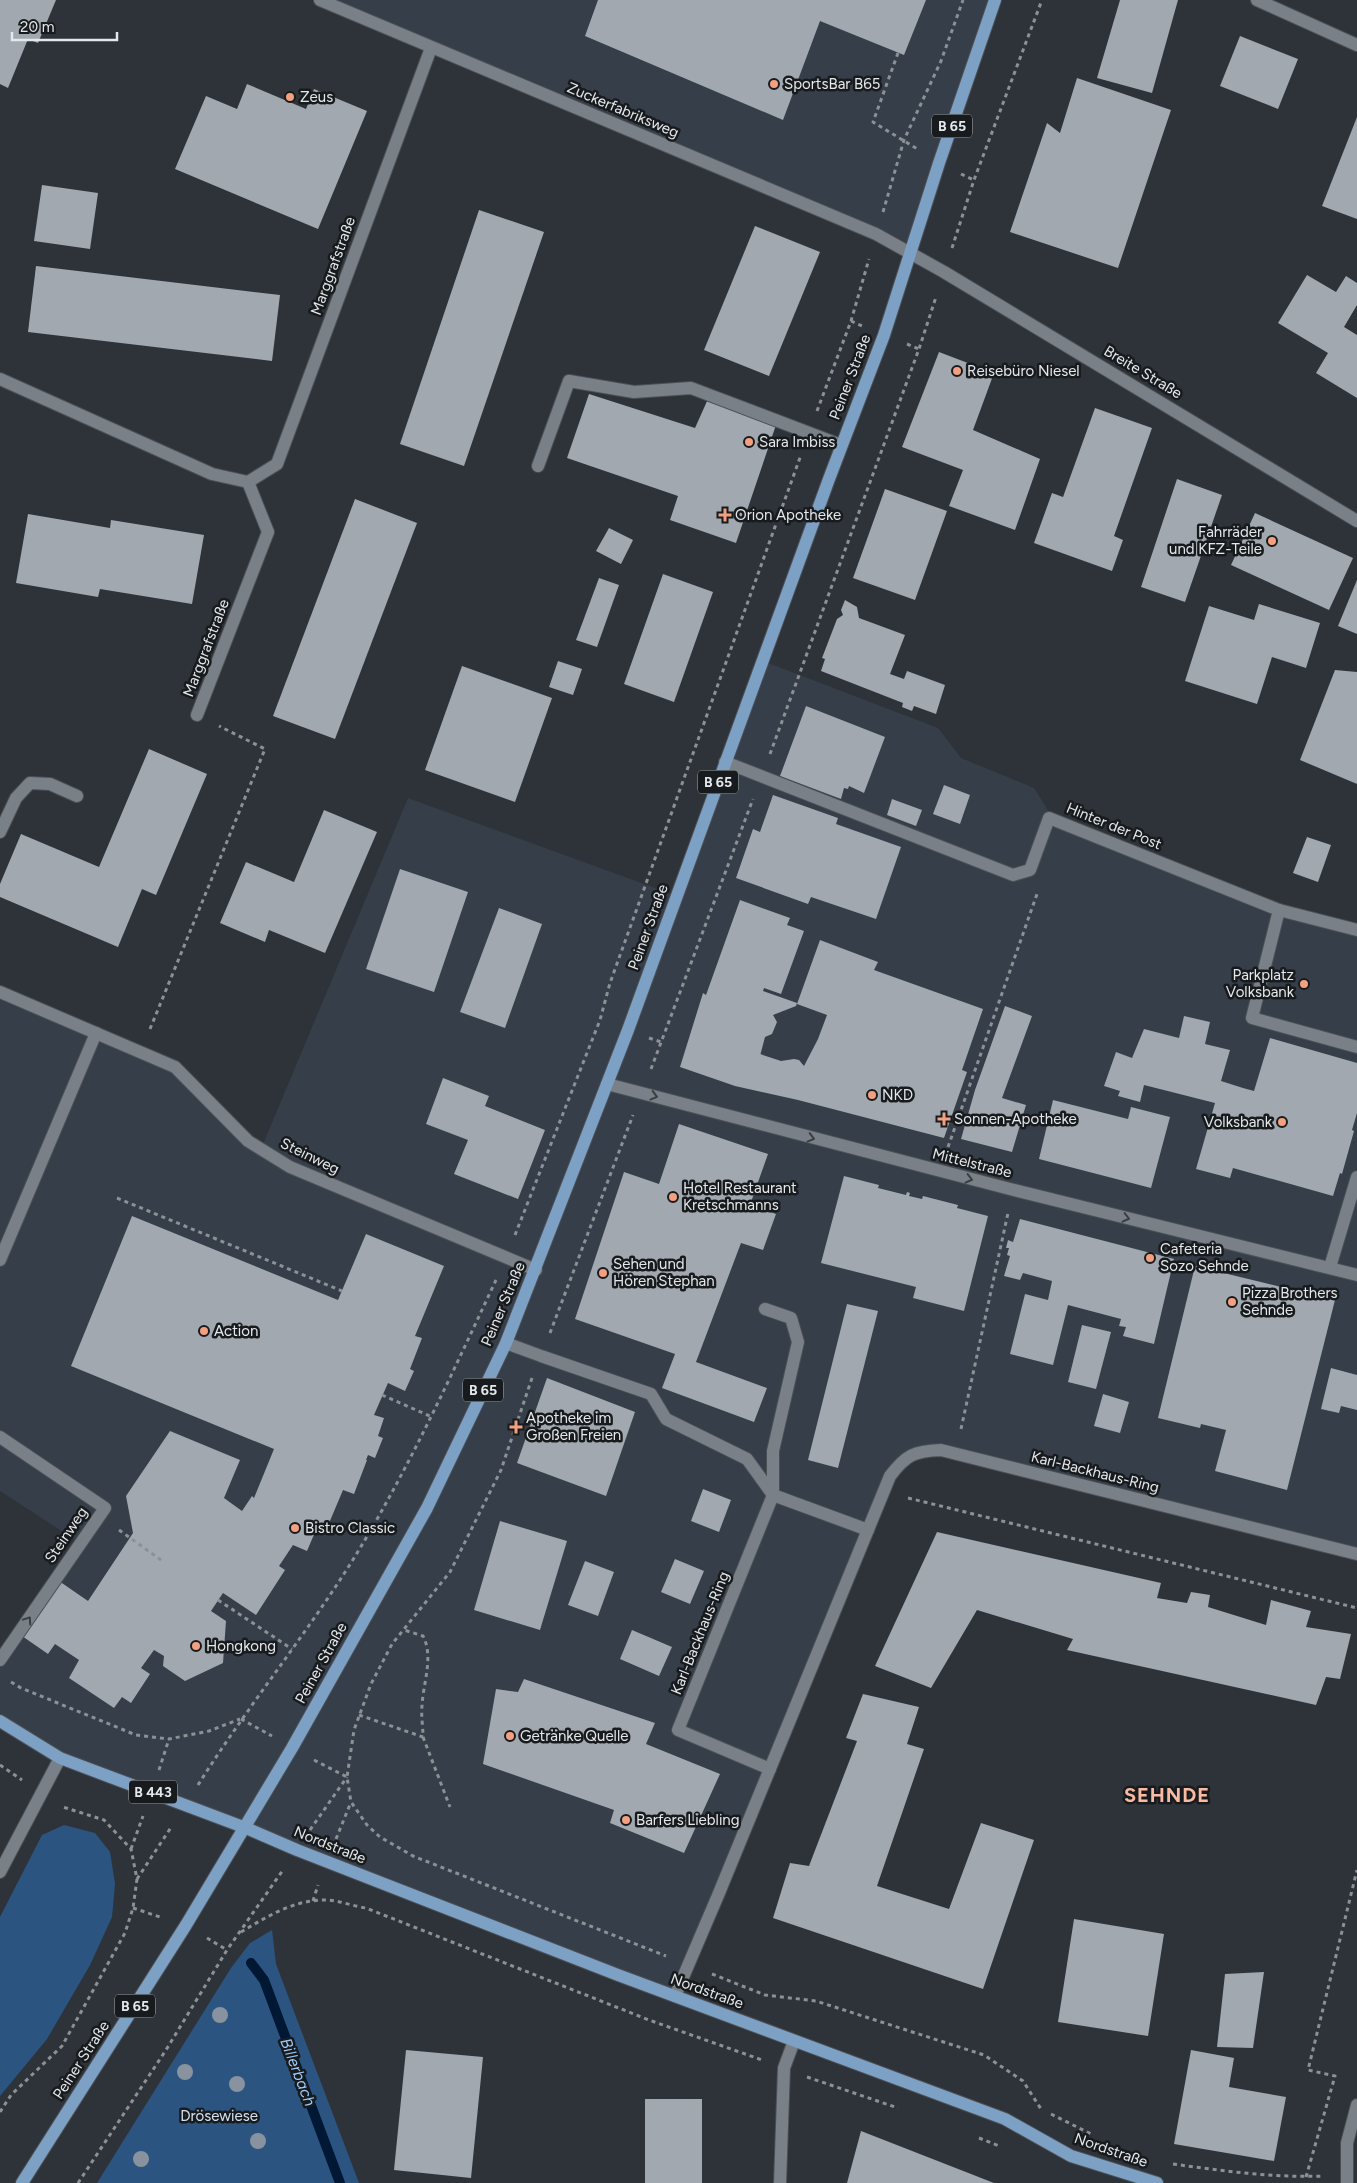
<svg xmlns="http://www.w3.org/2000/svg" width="1357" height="2183" font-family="Figtree,sans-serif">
<rect width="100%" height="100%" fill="#2e3339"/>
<!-- built -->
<g fill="#353e49">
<path d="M 325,0 L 1001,0 L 913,251 Z"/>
<path d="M 763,661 L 938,728 L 961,758 L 1034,788 L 1054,820 L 1288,912 L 1357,929 L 1357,1554 L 937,1450 L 898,1467 L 673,1995 L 56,1756 L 0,1721 L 0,1661 L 80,1543 L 0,1491 L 0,993 L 177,1067 L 261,1149 L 408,798 L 677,896 Z"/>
</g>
<!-- green -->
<g fill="#2b5580">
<path d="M 64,1825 L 95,1833 L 110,1852 L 115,1884 L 112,1917 L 90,1965 L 47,2039 L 0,2096 L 0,1917 L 42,1835 Z"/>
<path d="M 272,1930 L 276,1964 L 359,2183 L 97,2183 L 231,1968 L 250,1943 Z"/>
</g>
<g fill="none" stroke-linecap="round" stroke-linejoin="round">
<!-- stream -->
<path stroke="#001834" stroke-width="10" d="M 251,1963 L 264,1980 L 340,2183"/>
</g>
<!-- building -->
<g fill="#a1a8af">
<path d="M 0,0 L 56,0 L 38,43 L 28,39 L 8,88 L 0,84 Z"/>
<path d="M 598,0 L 926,0 L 904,55 L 820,21 L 783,120 L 585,36 Z"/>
<path d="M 1120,0 L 1178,0 L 1152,93 L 1097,78 Z"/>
<path d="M 1240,36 L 1298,59 L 1278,109 L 1220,86 Z"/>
<path d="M 1077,78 L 1171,110 L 1118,268 L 1010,232 L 1047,123 L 1060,133 Z"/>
<path d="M 247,84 L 306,109 L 314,89 L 367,111 L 318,229 L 175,169 L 206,96 L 237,109 Z"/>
<path d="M 1357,117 L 1357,219 L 1322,206 Z"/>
<path d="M 42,185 L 98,193 L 90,249 L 34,241 Z"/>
<path d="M 479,210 L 544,232 L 464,466 L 400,444 Z"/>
<path d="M 755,226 L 820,252 L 769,376 L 704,350 Z"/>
<path d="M 36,266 L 280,295 L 272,361 L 28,332 Z"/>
<path d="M 1307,275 L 1336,292 L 1346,276 L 1357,283 L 1357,305 L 1344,327 L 1357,335 L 1357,398 L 1316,373 L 1328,353 L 1278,323 Z"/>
<path d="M 939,352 L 994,373 L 973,430 L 1040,459 L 1015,530 L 949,506 L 963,470 L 902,447 Z"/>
<path d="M 589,394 L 695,428 L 708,399 L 776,425 L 736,543 L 670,520 L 678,496 L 567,458 Z"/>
<path d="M 1095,408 L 1152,428 L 1114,536 L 1123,540 L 1112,571 L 1034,543 L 1052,493 L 1063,497 Z"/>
<path d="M 1177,479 L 1222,495 L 1185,602 L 1141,587 Z"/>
<path d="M 885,489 L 947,511 L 915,600 L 853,578 Z"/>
<path d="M 355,499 L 417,523 L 335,739 L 273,716 Z"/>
<path d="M 1255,513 L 1353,558 L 1329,610 L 1231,565 Z"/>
<path d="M 28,514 L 110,528 L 111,520 L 204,535 L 192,604 L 100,589 L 98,597 L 16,583 Z"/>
<path d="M 609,528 L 633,540 L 621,564 L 596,551 Z"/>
<path d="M 663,574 L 713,592 L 674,702 L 624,684 Z"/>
<path d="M 599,578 L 619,585 L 597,647 L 576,640 Z"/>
<path d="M 1357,580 L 1357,634 L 1338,626 Z"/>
<path d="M 845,600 L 857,607 L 859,618 L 905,635 L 890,674 L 904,679 L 907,671 L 945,685 L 936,714 L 914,706 L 912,711 L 902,707 L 903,703 L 821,671 L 825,659 L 822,658 L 837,619 L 843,615 L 841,610 Z"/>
<path d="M 1259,604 L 1320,623 L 1306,668 L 1272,657 L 1257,704 L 1185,681 L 1209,606 L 1254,620 Z"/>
<path d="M 558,661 L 582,669 L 573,695 L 549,687 Z"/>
<path d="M 462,666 L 552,698 L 515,802 L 425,770 Z"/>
<path d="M 1335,670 L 1357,672 L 1357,784 L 1300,760 Z"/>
<path d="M 806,706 L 885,737 L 864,793 L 849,786 L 848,789 L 844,788 L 841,799 L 780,776 Z"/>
<path d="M 149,749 L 207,774 L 156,895 L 142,889 L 118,947 L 0,897 L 0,884 L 21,834 L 99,867 Z"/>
<path d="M 944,785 L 970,795 L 960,824 L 933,814 Z"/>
<path d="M 773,795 L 838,818 L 836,824 L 901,847 L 876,919 L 811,897 L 808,904 L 736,878 L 753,829 L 760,832 Z"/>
<path d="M 892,799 L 922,810 L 916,826 L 887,815 Z"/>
<path d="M 324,810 L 377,832 L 325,953 L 269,930 L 265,942 L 220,923 L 246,862 L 294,882 Z"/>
<path d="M 1307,837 L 1331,845 L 1318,882 L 1293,873 Z"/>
<path d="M 400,869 L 468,892 L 434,992 L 366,969 Z"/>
<path d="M 740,900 L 790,918 L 787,925 L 804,931 L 781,994 L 764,988 L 763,991 L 797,1003 L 796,1006 L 773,1015 L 777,1022 L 772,1034 L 765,1037 L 760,1056 L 760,1054 L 781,1061 L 794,1059 L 799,1060 L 804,1066 L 818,1039 L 827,1015 L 797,1004 L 820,940 L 878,962 L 874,970 L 983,1009 L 962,1070 L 967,1072 L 944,1138 L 798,1100 L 735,1086 L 680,1067 L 703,993 L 706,995 Z"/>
<path d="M 499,908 L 542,924 L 505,1028 L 460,1012 Z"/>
<path d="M 1005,1006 L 1032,1016 L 1002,1098 L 1026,1105 L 1012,1152 L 961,1139 L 975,1090 Z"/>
<path d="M 1184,1016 L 1210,1022 L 1205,1044 L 1230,1050 L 1221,1081 L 1243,1088 L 1254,1091 L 1270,1038 L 1357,1063 L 1357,1113 L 1352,1130 L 1354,1131 L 1342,1174 L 1340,1173 L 1333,1196 L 1233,1168 L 1230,1178 L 1196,1169 L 1215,1103 L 1144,1085 L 1140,1102 L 1118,1096 L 1120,1091 L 1104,1086 L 1116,1052 L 1132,1058 L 1144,1029 L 1179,1038 Z"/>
<path d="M 443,1078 L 489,1096 L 485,1106 L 545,1130 L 518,1199 L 454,1174 L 468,1140 L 426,1124 Z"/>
<path d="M 1053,1100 L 1128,1119 L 1131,1107 L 1170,1117 L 1151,1188 L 1039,1159 Z"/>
<path d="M 679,1124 L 768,1154 L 750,1205 L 776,1214 L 763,1250 L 741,1243 L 696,1362 L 767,1388 L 754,1422 L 662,1388 L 675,1354 L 575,1319 L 624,1172 L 659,1184 Z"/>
<path d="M 844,1176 L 879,1185 L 878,1188 L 906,1195 L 907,1192 L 910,1193 L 909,1196 L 922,1199 L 923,1196 L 958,1205 L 957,1208 L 988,1216 L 964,1311 L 913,1298 L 916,1287 L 821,1263 Z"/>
<path d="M 132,1216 L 338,1300 L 366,1234 L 444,1266 L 415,1336 L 422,1338 L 410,1369 L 414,1371 L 405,1391 L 388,1383 L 374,1415 L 384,1418 L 378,1436 L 383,1438 L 375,1458 L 368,1455 L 366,1460 L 367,1460 L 354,1494 L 343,1490 L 327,1528 L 318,1525 L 307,1551 L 293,1545 L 279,1566 L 285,1570 L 256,1615 L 223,1593 L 211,1611 L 226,1621 L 223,1663 L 185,1681 L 163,1666 L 164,1656 L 154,1650 L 141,1668 L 150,1674 L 131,1703 L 122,1697 L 114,1708 L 69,1678 L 79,1660 L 55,1644 L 48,1654 L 22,1636 L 59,1581 L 88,1601 L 133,1533 L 126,1496 L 170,1431 L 240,1460 L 224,1498 L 242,1511 L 252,1496 L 254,1498 L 274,1449 L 71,1366 Z"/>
<path d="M 1020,1219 L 1174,1259 L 1154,1344 L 1123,1336 L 1126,1327 L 1119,1326 L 1121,1319 L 1068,1305 L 1053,1365 L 1010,1354 L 1025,1294 L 1048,1300 L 1052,1281 L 1023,1273 L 1020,1280 L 1004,1276 L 1010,1256 L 1007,1255 L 1009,1248 L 1006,1248 L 1008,1240 L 1013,1242 Z"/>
<path d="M 1195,1266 L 1335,1300 L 1287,1490 L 1215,1471 L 1226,1430 L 1201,1424 L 1200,1428 L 1158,1418 Z"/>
<path d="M 847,1304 L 878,1311 L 838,1468 L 808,1460 Z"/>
<path d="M 1082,1325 L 1111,1332 L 1096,1389 L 1068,1382 Z"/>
<path d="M 1331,1368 L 1357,1375 L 1357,1410 L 1341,1406 L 1339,1413 L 1321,1409 Z"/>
<path d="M 547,1378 L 635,1412 L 606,1496 L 517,1463 Z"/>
<path d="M 1103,1394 L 1129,1402 L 1120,1433 L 1094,1426 Z"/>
<path d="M 703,1489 L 731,1500 L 719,1532 L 691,1521 Z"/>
<path d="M 500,1521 L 567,1541 L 540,1630 L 474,1610 Z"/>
<path d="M 937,1532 L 1161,1583 L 1157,1598 L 1187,1603 L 1191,1592 L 1210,1595 L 1208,1607 L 1266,1625 L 1271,1600 L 1311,1611 L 1306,1627 L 1351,1634 L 1340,1679 L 1326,1677 L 1316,1705 L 1067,1650 L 1073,1639 L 977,1610 L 931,1688 L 875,1666 Z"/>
<path d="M 675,1559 L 704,1571 L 690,1604 L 661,1592 Z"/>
<path d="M 585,1561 L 614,1572 L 598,1616 L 568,1605 Z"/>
<path d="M 632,1630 L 672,1647 L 659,1676 L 620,1659 Z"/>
<path d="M 524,1679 L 655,1723 L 646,1744 L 720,1774 L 684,1853 L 610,1823 L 614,1810 L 483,1764 L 496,1689 L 518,1692 Z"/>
<path d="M 863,1694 L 919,1707 L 907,1744 L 924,1749 L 877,1886 L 949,1909 L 981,1823 L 1034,1840 L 983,1989 L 773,1918 L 790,1863 L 809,1866 L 857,1741 L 846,1738 Z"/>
<path d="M 1074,1919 L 1164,1934 L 1148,2036 L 1058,2022 Z"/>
<path d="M 1264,1972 L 1253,2048 L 1217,2047 L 1225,1974 Z"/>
<path d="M 406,2050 L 483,2057 L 471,2178 L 394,2170 Z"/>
<path d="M 1191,2050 L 1234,2058 L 1229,2087 L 1286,2097 L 1274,2161 L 1174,2144 Z"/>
<rect x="645" y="2099" width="57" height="84"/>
<path d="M 861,2131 L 994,2183 L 847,2183 Z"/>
</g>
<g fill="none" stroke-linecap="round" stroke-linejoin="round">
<defs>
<g id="minor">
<path d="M 320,0 L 876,234 L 944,272 L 1357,521"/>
<path d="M 1257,0 L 1357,45"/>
<path d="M 0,379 L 212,474 L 248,482 L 277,464 L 431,48"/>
<path d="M 538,466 L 569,381 L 634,392 L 691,388 L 841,445"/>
<path d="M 197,715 L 268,532 L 248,482"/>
<path d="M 725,762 L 1013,875 L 1030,870 L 1049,818 L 1279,910 L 1357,930"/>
<path d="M 0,832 L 16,798 L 30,783 L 50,784 L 77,796"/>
<path d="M 1279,910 L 1252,1018 L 1357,1047"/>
<path d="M 0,992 L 175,1067 L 248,1141 L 290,1167 L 536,1270"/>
<path d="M 607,1084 L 1010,1189 L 1357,1275"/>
<path d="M 0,1260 L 96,1033"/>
<path d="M 1330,1267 L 1357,1177"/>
<path d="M 765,1309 L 791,1318 L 798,1342 L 773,1451 L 773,1495"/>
<path d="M 506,1343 L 541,1356 L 651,1394 L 666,1419 L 747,1459 L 773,1495"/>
<path d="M 0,1437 L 105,1508 L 0,1660"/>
<path d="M 770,1769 L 678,1730 L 773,1495 L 868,1530"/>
<path d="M 0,1872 L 60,1758"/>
<path d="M 675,1996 L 719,1893 L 890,1476 C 906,1455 914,1451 941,1450 L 1357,1554"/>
<path d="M 780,2183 L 784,2068 L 794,2041"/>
<path d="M 1347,2183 L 1347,2143 L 1357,2105"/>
</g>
<g id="major">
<path d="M 0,1721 L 60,1758 L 246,1828 L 297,1850 L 618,1975 L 1005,2119 L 1071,2156 L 1157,2183"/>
<path d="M 22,2183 L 186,1925 L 292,1748 L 427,1508 L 506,1343 L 628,1030 L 829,479 L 884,335 L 939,163 L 995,0"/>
</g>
</defs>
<!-- minor casing -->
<use href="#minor" stroke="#4c5055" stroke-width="14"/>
<!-- major casing -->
<use href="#major" stroke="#4c5055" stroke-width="14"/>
<!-- path -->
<g stroke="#8d9196" stroke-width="3" stroke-dasharray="4 4" stroke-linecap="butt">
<path d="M 898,53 L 873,122 L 919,150"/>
<path d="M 961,174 L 974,180"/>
<path d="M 883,212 L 904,140 L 941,61 L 963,0"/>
<path d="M 952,248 L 974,180 L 1042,0"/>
<path d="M 851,321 L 862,326"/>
<path d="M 907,344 L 919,349"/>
<path d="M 817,411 L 851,321 L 869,259"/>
<path d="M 770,754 L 919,349 L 936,297"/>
<path d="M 150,1029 L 265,749 L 219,726"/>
<path d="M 649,1038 L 661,1042"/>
<path d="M 651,1069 L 753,799"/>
<path d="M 948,1147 L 1037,894"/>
<path d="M 117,1198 L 342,1291"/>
<path d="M 515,1235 L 600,1020 L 610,983 L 801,455"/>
<path d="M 550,1333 L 633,1115"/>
<path d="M 532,1378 L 501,1470 L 450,1572 L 392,1644 L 371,1684 L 354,1730 L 347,1777 L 351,1802 L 367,1825 L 380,1837 L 413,1856 L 666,1956"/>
<path d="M 382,1395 L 432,1417"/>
<path d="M 961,1429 L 1008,1213"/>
<path d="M 908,1498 L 1357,1608"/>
<path d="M 119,1530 L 161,1560"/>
<path d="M 218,1600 L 292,1649"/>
<path d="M 11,1682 L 21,1688 L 136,1735 L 169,1739 L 209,1731 L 240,1719"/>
<path d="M 359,1715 L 423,1737 C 423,1727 421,1716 422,1706 C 423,1683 434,1657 423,1636 L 404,1630"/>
<path d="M 241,1719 L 272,1736"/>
<path d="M 423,1737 L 450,1807"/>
<path d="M 314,1760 L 347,1777"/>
<path d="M 0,1765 L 22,1780"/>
<path d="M 159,1770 L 169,1739"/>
<path d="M 198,1785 C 252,1699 318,1621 369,1533 C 417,1451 456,1365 496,1280"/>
<path d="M 310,1830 L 347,1777"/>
<path d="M 336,1839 L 351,1802"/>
<path d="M 131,1849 L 143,1816"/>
<path d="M 137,1879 L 172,1826"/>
<path d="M 313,1901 L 318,1885"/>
<path d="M 133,1908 L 163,1918"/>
<path d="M 241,1932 C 268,1916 295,1899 328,1900 C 340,1901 353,1906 366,1908 L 649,2020 L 762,2060"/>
<path d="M 207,1938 L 227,1950"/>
<path d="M 712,1974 L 765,1995 L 816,2001 L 984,2055 L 1023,2081 L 1041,2109"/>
<path d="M 807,2077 L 898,2108"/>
<path d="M 0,2112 L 11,2095 L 62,2046 L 125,1933 L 133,1908 L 137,1879 L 131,1849 L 104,1820 L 63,1807"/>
<path d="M 1051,2114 L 1093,2135"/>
<path d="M 979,2138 L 999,2146"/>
<path d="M 1173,2164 C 1223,2171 1274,2178 1324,2176"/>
<path d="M 1306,2177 L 1335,2076 L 1308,2070 L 1357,1870"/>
<path d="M 78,2183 L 166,2050 L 227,1950 L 283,1870"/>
</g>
<!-- minor -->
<use href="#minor" stroke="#798087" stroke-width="12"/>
<!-- major -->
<use href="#major" stroke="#7da0c5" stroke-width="12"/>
</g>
<!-- trees -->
<g fill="#89939f">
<circle cx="220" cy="2015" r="8"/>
<circle cx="185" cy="2072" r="8"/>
<circle cx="237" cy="2084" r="8"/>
<circle cx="258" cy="2141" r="8"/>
<circle cx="141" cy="2159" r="8"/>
</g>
<!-- one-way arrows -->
<defs><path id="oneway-chevron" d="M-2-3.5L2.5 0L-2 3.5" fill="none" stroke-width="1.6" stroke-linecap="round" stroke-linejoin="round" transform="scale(1.25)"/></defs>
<g stroke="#3a3e42">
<use href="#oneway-chevron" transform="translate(654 1096) rotate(15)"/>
<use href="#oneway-chevron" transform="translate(811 1138) rotate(15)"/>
<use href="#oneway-chevron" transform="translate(969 1179) rotate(14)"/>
<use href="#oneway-chevron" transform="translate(1126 1218) rotate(14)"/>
<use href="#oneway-chevron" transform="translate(28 1620) rotate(-56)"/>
</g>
<!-- markers -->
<g fill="#f3a081" stroke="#181b1d" stroke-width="2">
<circle cx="774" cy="84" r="5"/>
<circle cx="290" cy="97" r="5"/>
<circle cx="957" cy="371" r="5"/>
<circle cx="749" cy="442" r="5"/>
<path d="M722.5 507.5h5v5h5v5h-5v5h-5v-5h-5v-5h5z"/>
<circle cx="1272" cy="541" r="5"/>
<circle cx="1304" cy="984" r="5"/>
<circle cx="872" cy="1095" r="5"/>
<path d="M941.5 1111.5h5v5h5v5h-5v5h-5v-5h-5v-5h5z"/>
<circle cx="1282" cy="1122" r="5"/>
<circle cx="673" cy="1197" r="5"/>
<circle cx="1150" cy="1258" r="5"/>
<circle cx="603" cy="1273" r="5"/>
<circle cx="1232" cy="1302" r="5"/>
<circle cx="204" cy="1331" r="5"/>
<path d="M513.5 1419.5h5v5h5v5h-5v5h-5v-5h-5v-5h5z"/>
<circle cx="295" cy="1528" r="5"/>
<circle cx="196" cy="1646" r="5"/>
<circle cx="510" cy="1736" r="5"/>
<circle cx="626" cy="1820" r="5"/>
</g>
<g text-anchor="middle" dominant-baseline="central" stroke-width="5" stroke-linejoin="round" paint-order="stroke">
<!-- shield labels -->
<g fill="#181b1d" stroke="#a7aaad" stroke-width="1">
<rect x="932" y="114.5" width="40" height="23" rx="4"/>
<rect x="698" y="770.5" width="40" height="23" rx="4"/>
<rect x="463" y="1378.5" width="40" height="23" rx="4"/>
<rect x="129" y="1780.5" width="48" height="23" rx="4"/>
<rect x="115" y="1994.5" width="40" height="23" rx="4"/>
</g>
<g font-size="14" font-weight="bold" fill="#e4e7eb">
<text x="952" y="126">B 65</text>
<text x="718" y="782">B 65</text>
<text x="483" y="1390">B 65</text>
<text x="153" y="1792">B 443</text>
<text x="135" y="2006">B 65</text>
</g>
<!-- poi labels -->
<g font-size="15" fill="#e4e7eb" stroke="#181b1d" text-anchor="start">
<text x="784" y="84">SportsBar B65</text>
<text x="300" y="97">Zeus</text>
<text x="967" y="371">Reisebüro Niesel</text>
<text x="759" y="442">Sara Imbiss</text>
<text x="735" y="515">Orion Apotheke</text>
<text x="1262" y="532" text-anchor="end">Fahrräder<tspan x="1262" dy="17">und KFZ-Teile</tspan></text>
<text x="1294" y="975" text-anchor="end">Parkplatz<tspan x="1294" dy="17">Volksbank</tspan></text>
<text x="882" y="1095">NKD</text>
<text x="954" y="1119">Sonnen-Apotheke</text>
<text x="1272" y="1122" text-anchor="end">Volksbank</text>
<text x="683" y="1188">Hotel Restaurant<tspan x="683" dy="17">Kretschmanns</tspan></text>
<text x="1160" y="1249">Cafeteria<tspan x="1160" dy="17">Sozo Sehnde</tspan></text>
<text x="613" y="1264">Sehen und<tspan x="613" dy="17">Hören Stephan</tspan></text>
<text x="1242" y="1293">Pizza Brothers<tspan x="1242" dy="17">Sehnde</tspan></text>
<text x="214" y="1331">Action</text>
<text x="526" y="1418">Apotheke im<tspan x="526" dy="17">Großen Freien</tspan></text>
<text x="305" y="1528">Bistro Classic</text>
<text x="206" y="1646">Hongkong</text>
<text x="520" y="1736">Getränke Quelle</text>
<text x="636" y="1820">Barfers Liebling</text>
</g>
<!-- street labels -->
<g font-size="15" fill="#e4e7eb" stroke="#181b1d">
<text transform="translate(623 110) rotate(23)">Zuckerfabriksweg</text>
<text transform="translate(333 266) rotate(-70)">Marggrafstraße</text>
<text transform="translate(1143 372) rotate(31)">Breite Straße</text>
<text transform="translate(850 377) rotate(-69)">Peiner Straße</text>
<text transform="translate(206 648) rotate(-69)">Marggrafstraße</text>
<text transform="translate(1114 826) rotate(22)">Hinter der Post</text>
<text transform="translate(648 927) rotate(-70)">Peiner Straße</text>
<text transform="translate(310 1156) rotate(26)">Steinweg</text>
<text transform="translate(972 1163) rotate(14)">Mittelstraße</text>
<text transform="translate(503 1304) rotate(-67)">Peiner Straße</text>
<text transform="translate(1095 1472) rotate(14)">Karl-Backhaus-Ring</text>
<text transform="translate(66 1535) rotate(-56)">Steinweg</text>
<text transform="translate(700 1633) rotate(-68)">Karl-Backhaus-Ring</text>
<text transform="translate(321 1663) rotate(-61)">Peiner Straße</text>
<text transform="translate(330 1845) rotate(22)">Nordstraße</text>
<text transform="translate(707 1991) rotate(20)">Nordstraße</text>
<text transform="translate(81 2060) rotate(-57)">Peiner Straße</text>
<text transform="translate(1111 2150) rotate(19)">Nordstraße</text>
</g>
<!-- park labels -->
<g font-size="15" fill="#d3e2f2" stroke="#181b1d">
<text x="219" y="2116">Drösewiese</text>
</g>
<!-- water labels -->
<g font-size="16" font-style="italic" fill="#9dcafa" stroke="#181b1d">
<text transform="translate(298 2072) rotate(69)">Billerbach</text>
</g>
<!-- district labels -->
<g font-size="20" font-weight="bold" letter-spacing="1" fill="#f9baa3" stroke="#181b1d">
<text x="1167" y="1795">SEHNDE</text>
</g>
</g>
<!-- scale -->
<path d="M12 32v8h105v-8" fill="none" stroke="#e4e7eb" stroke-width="2.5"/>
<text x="20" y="32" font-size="15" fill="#e4e7eb" stroke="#181b1d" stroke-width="4" paint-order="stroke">20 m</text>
</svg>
